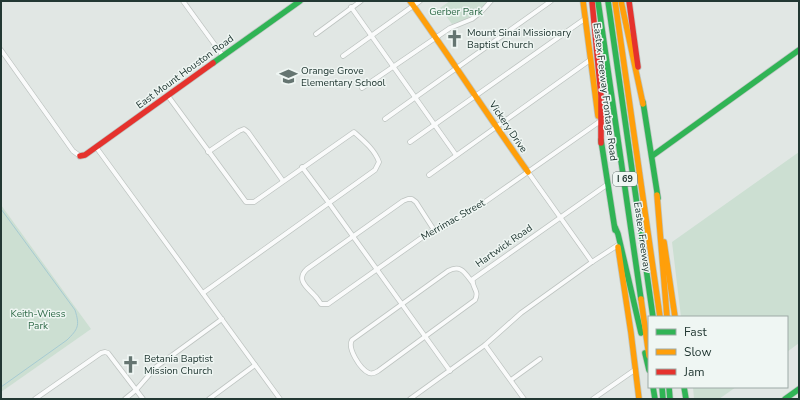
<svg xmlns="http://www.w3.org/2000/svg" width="800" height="400" font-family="'Nunito Sans',sans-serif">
<rect width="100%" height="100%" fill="#e1e7e4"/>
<!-- green -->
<g fill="#ccdfd2">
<path d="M 450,1 L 488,1 C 477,13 467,20 452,24 L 440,8 Z"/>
<path d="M 799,152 L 799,343 L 787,352 L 787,317 L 681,317 L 672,242 Z"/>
<path d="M 1,205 L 91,329 L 1,392 Z"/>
<path d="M 693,387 L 736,387 L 719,399 L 694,399 Z"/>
</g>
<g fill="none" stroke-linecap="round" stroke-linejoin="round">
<!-- stream -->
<path stroke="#a6cad2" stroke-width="1" d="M 1,209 L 75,310 C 80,326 78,329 67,340 L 1,387"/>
<defs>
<g id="street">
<path d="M 183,1 L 223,56"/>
<path d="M 351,7 L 456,155"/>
<path d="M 316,34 L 361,1"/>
<path d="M 1,50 L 73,151 L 80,156"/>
<path d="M 343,56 L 420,1"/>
<path d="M 362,88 L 450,28 L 472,19 L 481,12 L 491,1"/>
<path d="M 168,96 L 246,202 L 254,202 L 354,132 C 363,140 375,150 379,162 L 375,170 L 203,293"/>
<path d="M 385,119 L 551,1"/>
<path d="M 410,142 L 586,18"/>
<path d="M 96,147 L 280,399"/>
<path d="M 208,152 L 239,131 L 244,129 L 248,132 L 283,181"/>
<path d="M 302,167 L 329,203 L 450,371"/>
<path d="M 528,172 L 592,262"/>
<path d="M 429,175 L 590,60"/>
<path d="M 434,230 L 416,202 L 412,199 L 408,199 L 403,201 L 307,269 C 295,280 308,288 315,296 C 317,298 319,301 321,304 L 328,304 L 427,234 L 434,230 L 443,228 L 485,202 L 599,122"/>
<path d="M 472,282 C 465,273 461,264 448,271 L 352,340 C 347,348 360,369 369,373 C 372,374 375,373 378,371 L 475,300 C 480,290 471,288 473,279 L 608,184"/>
<path d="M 485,345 L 524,399"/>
<path d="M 511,380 L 540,359"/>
<path d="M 35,399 L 101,353 L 105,352 L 108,353 L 143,399"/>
<path d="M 125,399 L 136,390 L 156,367 L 222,319"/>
<path d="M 209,399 L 255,365"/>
<path d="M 410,399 L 485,345 L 521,313 L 592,262 L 618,245"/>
<path d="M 593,399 L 636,369"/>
</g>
<g id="fast">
<path d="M 598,1 L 641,299"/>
<path d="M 608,1 L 653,317"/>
<path d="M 213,63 L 300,1"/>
<path d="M 643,102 L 658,198"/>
<path d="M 601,140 L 615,230"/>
<path d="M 652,156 L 799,50"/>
<path d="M 615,227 L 618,234 L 641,333"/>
<path d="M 645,353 L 649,370"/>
<path d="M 653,387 L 655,399"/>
<path d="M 662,387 L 663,399"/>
<path d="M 669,387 L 670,399"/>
<path d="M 684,387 L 686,399"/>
<path d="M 785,399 L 799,389"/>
</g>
<g id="slow">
<path d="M 410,1 C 450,57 488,116 528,172"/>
<path d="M 583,1 L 598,116"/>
<path d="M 615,1 L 660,317"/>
<path d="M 621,1 L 643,104"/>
<path d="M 657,195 L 667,317"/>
<path d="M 664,242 L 675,317"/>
<path d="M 618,247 L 631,333 L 639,399"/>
<path d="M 641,299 L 649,356"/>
</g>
<g id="jam">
<path d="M 592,1 L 601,96 L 601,143"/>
<path d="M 629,1 L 638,67"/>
<path d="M 80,156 L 85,155 L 213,63"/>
</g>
</defs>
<!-- street casing -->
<use href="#street" stroke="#bec4c1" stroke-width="5.5"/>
<!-- fast casing -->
<use href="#fast" stroke="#bec5c2" stroke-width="7"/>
<!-- slow casing -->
<use href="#slow" stroke="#bec5c2" stroke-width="7"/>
<!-- jam casing -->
<use href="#jam" stroke="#bec5c2" stroke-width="7"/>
<!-- street -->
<use href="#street" stroke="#fafbfb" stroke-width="4"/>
<!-- fast -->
<use href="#fast" stroke="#30b455" stroke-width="5.5"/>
<!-- slow -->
<use href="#slow" stroke="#ff9f0a" stroke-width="5.5"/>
<!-- jam -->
<use href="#jam" stroke="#e5322d" stroke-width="5.5"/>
</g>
<!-- icons -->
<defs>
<symbol id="church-bare" viewBox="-9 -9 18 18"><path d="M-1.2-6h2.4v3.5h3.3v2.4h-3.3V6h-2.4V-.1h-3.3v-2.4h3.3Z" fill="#657571" stroke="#eff6f3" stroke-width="2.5" paint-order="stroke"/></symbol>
<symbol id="school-bare" viewBox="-9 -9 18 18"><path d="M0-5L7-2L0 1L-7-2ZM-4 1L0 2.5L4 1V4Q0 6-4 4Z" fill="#657571" stroke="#eff6f3" stroke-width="2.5" paint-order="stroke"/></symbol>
</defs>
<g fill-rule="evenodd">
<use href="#church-bare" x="442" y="26" width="25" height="25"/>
<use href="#school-bare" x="276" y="64" width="25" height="25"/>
<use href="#church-bare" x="118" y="352" width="25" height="25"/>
</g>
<g text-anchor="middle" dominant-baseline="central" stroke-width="3" stroke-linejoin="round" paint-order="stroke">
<!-- shield labels -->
<rect fill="#eff6f3" stroke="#60716d" stroke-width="1" x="613" y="172" width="24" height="14" rx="3"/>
<g font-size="9" font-weight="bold" fill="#223833">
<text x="625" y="179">I 69</text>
</g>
<!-- park labels -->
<g font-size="10" fill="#306b49" stroke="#eff6f3">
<text x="456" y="12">Gerber Park</text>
<text x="38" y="314">Keith-Wiess<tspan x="38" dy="12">Park</tspan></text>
</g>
<!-- poi labels -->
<g font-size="10" fill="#223833" stroke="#eff6f3" text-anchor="start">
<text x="467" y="33">Mount Sinai Missionary<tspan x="467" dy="12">Baptist Church</tspan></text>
<text x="301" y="71">Orange Grove<tspan x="301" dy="12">Elementary School</tspan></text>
<text x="144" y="359">Betania Baptist<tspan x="144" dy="12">Mission Church</tspan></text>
</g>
<!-- street labels -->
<g font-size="10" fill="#223833" stroke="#eff6f3">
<text transform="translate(185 72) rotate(-36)">East Mount Houston Road</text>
<text transform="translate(605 92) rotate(83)">Eastex Freeway Frontage Road</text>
<text transform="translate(508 127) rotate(56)">Vickery Drive</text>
<text transform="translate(453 220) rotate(-30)">Merrimac Street</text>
<text transform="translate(642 237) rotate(82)">Eastex Freeway</text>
<text transform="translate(504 246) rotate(-35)">Hartwick Road</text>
</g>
</g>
<!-- border -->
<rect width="800" height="400" fill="none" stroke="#223833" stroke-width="4"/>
<!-- legend -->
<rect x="648" y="316" width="140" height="72" fill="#eff6f3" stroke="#9daaa6"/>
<rect x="656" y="329" width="20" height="6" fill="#30b455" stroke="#9daaa6"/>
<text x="684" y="336" font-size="12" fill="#223833">Fast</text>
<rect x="656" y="349" width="20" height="6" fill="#ff9f0a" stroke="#9daaa6"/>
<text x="684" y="356" font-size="12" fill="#223833">Slow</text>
<rect x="656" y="369" width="20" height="6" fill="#e5322d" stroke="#9daaa6"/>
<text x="684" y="376" font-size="12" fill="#223833">Jam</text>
</svg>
